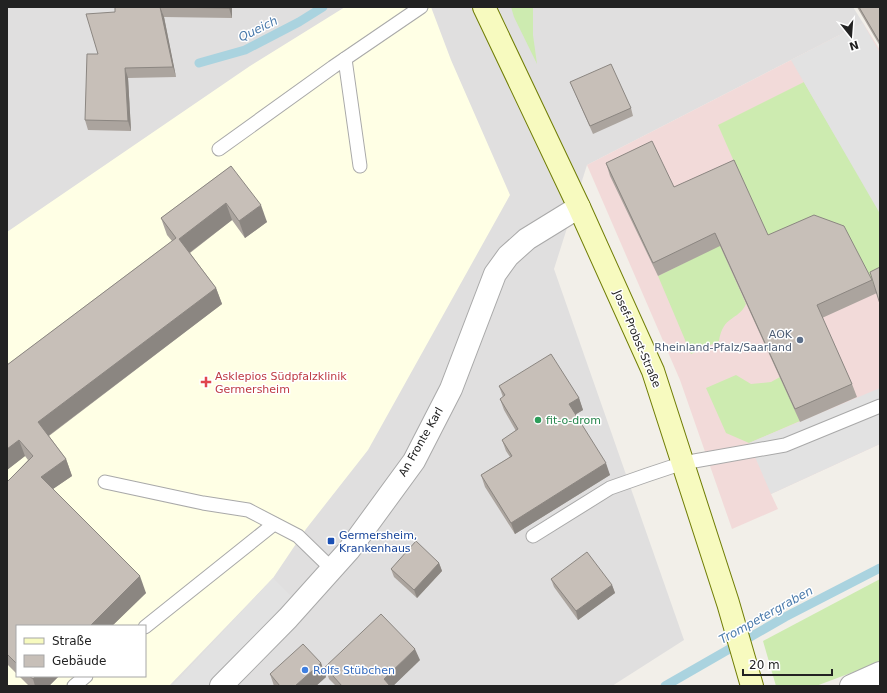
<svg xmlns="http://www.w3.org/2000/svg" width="887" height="693" font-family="'DejaVu Sans',sans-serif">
<rect width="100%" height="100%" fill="#f2efe9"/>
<!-- residential -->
<path fill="#e0dfdf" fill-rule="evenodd" d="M 7,7 L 853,7 L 863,23 L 587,165 L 554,269 L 684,640 L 612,686 L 7,686 ZM 17,626 L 145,626 L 145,676 L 17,676 Z"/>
<!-- commercial -->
<path fill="#f2dad9" d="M 863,23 L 880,50 L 880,444 L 771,494 L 778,509 L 732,529 L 680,380 L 587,165 Z"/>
<!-- education -->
<path fill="#ffffe5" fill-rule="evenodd" d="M 345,7 L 431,7 L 451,60 L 510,195 L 368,450 L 306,529 L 273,578 L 169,686 L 7,686 L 7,232 L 250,66 ZM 17,626 L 145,626 L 145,676 L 17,676 Z"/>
<!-- grass -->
<g fill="#cdebb0">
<path d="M 511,7 L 533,7 L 533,35 L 537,64 L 514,17 Z"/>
<path d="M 804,82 L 880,212 L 880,284 L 874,287 L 765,251 L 739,173 L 718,125 Z"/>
<path d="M 720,245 L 746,304 C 738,321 723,315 719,341 L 691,354 L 658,276 Z"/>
<path d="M 736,375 L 751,384 L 771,382 L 780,377 L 800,421 L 749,443 L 726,433 L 706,388 Z"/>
<path d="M 880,579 L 880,662 L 816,686 L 776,686 L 763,641 Z"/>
</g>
<!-- parking -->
<g fill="#e2e2e2">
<path d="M 863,23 L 880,53 L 879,212 L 791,60 Z"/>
<path d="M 880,388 L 880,444 L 771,494 L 749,443 Z"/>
<path d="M 273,578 L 292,597 L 243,650 L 207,686 L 172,686 Z"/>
</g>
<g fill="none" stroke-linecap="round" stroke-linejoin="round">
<!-- stream -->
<g stroke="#aad3df" stroke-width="9">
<path d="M 199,63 L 245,50 L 299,22 L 323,7"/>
<path d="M 665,686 L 785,617 L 880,568"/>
</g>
<defs>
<g id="service">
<path d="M 345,59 L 360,166"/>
<path d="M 219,149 L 333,67 L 421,7"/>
<path d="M 105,482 L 203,503 L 248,510 L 298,536 L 332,569"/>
<path d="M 533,536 L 610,488 L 647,475 L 683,463 L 785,445 L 880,406"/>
<path d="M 145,627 L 274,524"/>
<path d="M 74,686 L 86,676"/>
</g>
<g id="minor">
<path d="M 221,686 L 288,618 L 349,550 L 414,461 L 451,389 L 495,274 L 508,256 L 527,239 L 579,207"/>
<path d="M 851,686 L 880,673"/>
</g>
<path id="secondary" d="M 484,7 L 579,207 L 653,371 L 728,603 L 752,686"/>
</defs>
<!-- service casing -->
<use href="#service" stroke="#a9a9a9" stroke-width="15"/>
<!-- minor casing -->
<use href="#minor" stroke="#a9a9a9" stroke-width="24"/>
<!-- secondary casing -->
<use href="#secondary" stroke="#707d05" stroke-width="24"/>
<!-- service -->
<use href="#service" stroke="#fff" stroke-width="13"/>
<!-- minor -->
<use href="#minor" stroke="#fff" stroke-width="22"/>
<!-- secondary -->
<use href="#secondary" stroke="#f7fabf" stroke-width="22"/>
</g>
<!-- wall -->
<g fill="#aba49e">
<path d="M 115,7 L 232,7 L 232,18 L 164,17 L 176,77 L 128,78 L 131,131 L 88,130 L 85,120 L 98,54 L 115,12 Z"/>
<path d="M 857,7 L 880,7 L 880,46 Z"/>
<path d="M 570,82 L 631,108 L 633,116 L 593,134 Z"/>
<path d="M 606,163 L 674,187 L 768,235 L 872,280 L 877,293 L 822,318 L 852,384 L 857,397 L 800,422 L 720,246 L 658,276 L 610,176 Z"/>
<path d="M 231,166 L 267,222 L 245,238 L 232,220 L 190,253 L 216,288 L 222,304 L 49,436 L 66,459 L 72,476 L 53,489 L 146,593 L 112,626 L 17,626 L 17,674 L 7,664 L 7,482 L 28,460 L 25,456 L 7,470 L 7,365 L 172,241 L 167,235 L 161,218 Z"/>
<path d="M 499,386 L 579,398 L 583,410 L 576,414 L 610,475 L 515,534 L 485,487 L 481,475 L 510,457 L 506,451 L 502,440 L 516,431 L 504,410 L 500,399 L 503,397 Z"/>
<path d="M 439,563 L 442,571 L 417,598 L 394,577 L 391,569 Z"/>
<path d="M 551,579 L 612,585 L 615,593 L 578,620 L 554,587 Z"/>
<path d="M 420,660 L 393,686 L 336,686 L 329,679 L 325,667 Z"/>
<path d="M 321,663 L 326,677 L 316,686 L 274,686 L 270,674 Z"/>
<path d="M 19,676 L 59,676 L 49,686 L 29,686 Z"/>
</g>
<!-- shaded-wall -->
<g fill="#8b8681">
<path d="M 160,7 L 164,17 L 176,77 L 173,67 Z"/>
<path d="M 229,7 L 232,7 L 232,18 L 229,8 Z"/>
<path d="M 125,68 L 128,78 L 131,131 L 128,121 Z"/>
<path d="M 226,203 L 232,220 L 185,256 L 179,239 Z"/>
<path d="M 261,205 L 267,222 L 245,238 L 239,221 Z"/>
<path d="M 216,288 L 222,304 L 44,439 L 38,422 Z"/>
<path d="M 579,398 L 583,410 L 573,416 L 569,404 Z"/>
<path d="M 19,440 L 25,456 L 7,470 L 7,449 Z"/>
<path d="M 66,459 L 72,476 L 47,493 L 41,477 Z"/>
<path d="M 606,463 L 610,475 L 515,534 L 511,523 Z"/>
<path d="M 439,563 L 442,571 L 417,598 L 414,590 Z"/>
<path d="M 140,576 L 146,593 L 112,626 L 90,626 Z"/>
<path d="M 612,585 L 615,593 L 578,620 L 576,611 Z"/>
<path d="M 415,649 L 420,660 L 393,686 L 386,686 L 384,679 Z"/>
<path d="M 321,663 L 326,677 L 316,686 L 295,686 Z"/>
<path d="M 36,676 L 59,676 L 49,686 L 35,686 L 33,679 Z"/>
</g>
<!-- building -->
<g fill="#c7bfb8" stroke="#8b8681">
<path d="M 115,7 L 229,7 L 229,8 L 160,7 L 173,67 L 125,68 L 128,121 L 85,120 L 87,54 L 98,54 L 86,14 L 115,12 Z"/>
<path d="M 859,7 L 880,7 L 880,43 Z"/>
<path d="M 611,64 L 631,108 L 590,126 L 570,82 Z"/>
<path d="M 652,141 L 674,187 L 734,160 L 768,235 L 814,215 L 844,226 L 872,280 L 817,305 L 852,384 L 795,409 L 715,233 L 653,263 L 606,163 Z"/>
<path d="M 231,166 L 261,205 L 239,221 L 226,203 L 179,239 L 216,288 L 38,422 L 66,459 L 41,477 L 140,576 L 90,626 L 87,626 L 86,625 L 86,626 L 17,626 L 17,664 L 7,654 L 7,482 L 33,456 L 19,440 L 7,449 L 7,365 L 176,238 L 161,218 Z"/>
<path d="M 880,267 L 880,304 L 870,272 Z"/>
<path d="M 551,354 L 579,398 L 569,404 L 606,463 L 511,523 L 481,475 L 512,456 L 502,440 L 518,429 L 500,399 L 505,395 L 499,386 Z"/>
<path d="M 416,541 L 439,563 L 414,590 L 391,569 Z"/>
<path d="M 587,552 L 612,585 L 576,611 L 551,579 Z"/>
<path d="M 381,614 L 415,649 L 384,679 L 390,686 L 342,686 L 325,667 Z"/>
<path d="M 303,644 L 321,663 L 295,686 L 280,686 L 270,674 Z"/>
<path d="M 29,676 L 36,676 L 33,679 Z"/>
</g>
<!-- markers -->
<circle fill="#5c6f8a" stroke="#fff" stroke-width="1.5" cx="800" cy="340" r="4"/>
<path fill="#e0444e" stroke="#fff" stroke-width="1.5" d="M204 376h4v4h4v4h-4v4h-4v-4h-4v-4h4z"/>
<circle fill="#2e9e5b" stroke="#fff" stroke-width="1.5" cx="538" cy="420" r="4"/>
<rect fill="#1a4fb4" stroke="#fff" stroke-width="1.5" x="327" y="537" width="8" height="8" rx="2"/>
<circle fill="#3f7fe0" stroke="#fff" stroke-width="1.5" cx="305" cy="670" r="4"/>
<g text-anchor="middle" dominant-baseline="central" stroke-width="3" stroke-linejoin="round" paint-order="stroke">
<!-- service labels -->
<g font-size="11" fill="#4e5e75" stroke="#fff" text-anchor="end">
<text x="792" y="334">AOK<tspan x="792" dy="13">Rheinland-Pfalz/Saarland</tspan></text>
</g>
<!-- street labels -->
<g font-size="11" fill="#222" stroke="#fff">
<text transform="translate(637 339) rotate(67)">Josef-Probst-Straße</text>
<text transform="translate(421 442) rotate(-60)">An Fronte Karl</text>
</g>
<!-- health labels -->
<g font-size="11" fill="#be3a42" stroke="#fff" text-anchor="start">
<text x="215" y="376">Asklepios Südpfalzklinik<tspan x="215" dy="13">Germersheim</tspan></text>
</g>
<!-- leisure labels -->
<g font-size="11" fill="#27864d" stroke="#fff" text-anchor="start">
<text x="546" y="420">fit-o-drom</text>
</g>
<!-- transit labels -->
<g font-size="11" fill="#164399" stroke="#fff" text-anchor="start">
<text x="339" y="535">Germersheim,<tspan x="339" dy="13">Krankenhaus</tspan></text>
</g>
<!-- shop labels -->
<g font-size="11" fill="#366cbe" stroke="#fff" text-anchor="start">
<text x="313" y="670">Rolfs Stübchen</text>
</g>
<!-- water labels -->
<g font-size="12" font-style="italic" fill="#4a7aab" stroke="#fff">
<text transform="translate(258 29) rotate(-26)">Queich</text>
<text transform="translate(766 615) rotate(-29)">Trompetergraben</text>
</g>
</g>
<!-- border -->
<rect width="887" height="693" fill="none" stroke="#222222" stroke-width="16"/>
<!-- legend -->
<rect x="16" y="625" width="130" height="52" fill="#ffffff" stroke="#a7a7a7"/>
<rect x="24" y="638" width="20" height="6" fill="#f7fabf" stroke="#a7a7a7"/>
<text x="52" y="645" font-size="12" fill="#222222">Straße</text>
<rect x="24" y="655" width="20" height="12" fill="#c7bfb8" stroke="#a7a7a7"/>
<text x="52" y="665" font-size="12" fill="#222222">Gebäude</text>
<!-- north arrow -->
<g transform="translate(851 36) rotate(163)" stroke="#ffffff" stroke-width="3" paint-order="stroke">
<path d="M0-3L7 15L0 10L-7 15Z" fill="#222222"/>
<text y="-6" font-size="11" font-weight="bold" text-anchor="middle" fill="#222222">N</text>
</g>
<!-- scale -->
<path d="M743 669v6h89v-6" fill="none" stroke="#222222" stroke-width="2"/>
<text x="749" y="669" font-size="12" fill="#222222" stroke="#ffffff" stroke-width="3" paint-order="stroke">20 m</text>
</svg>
